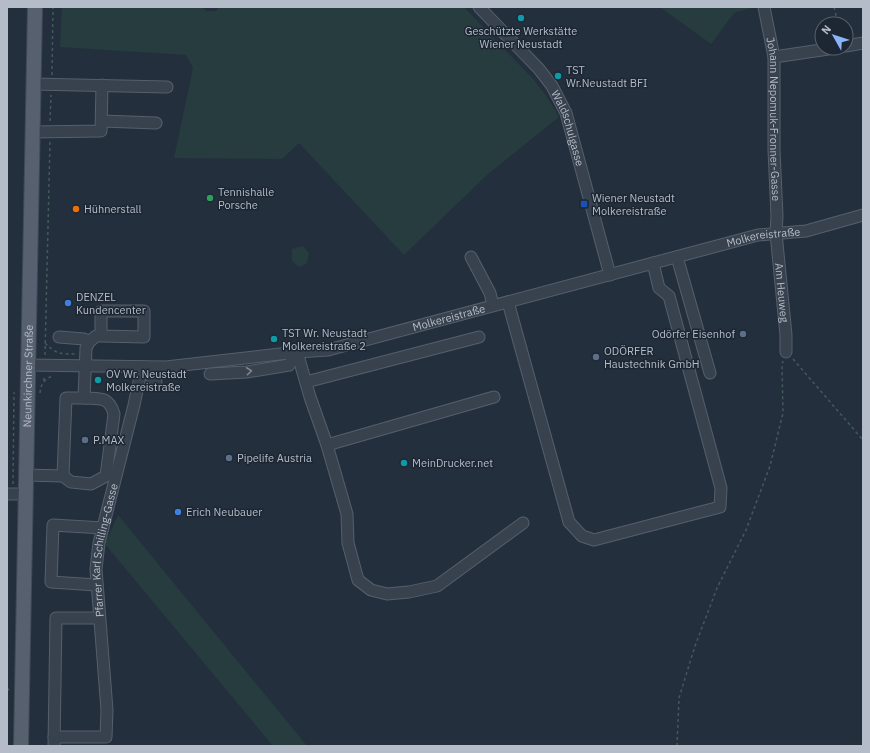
<svg xmlns="http://www.w3.org/2000/svg" width="870" height="753" font-family="'IBM Plex Sans',sans-serif">
<rect width="100%" height="100%" fill="#242f3e"/>
<!-- green -->
<g fill="#263c3f">
<path d="M 62,7 L 202,7 L 206,11 L 216,11 L 219,7 L 464,7 L 534,80 L 547,97 L 559,117 L 487,175 L 404,255 L 299,143 L 282,159 L 174,158 L 193,68 L 186,55 L 60,47 Z"/>
<path d="M 660,7 L 755,7 L 734,13 L 711,44 Z"/>
<path d="M 303,246 L 309,253 L 307,263 L 299,267 L 292,261 L 292,249 Z"/>
<path d="M 118,515 L 307,746 L 273,746 L 105,544 Z"/>
</g>
<g fill="none" stroke-linecap="round" stroke-linejoin="round">
<defs>
<g id="minor">
<path id="s1" d="M 479,7 L 539,69 L 552,86 L 566,113 L 610,275"/>
<path id="s2" d="M 764,7 L 774,57 L 774,150 L 777,216 L 776,233 L 786,335 L 786,352"/>
<path d="M 846,46 L 863,43"/>
<path d="M 774,57 L 835,48"/>
<path d="M 33,84 L 167,87"/>
<path d="M 102,121 L 156,123"/>
<path d="M 32,132 L 101,131 L 102,85"/>
<path d="M 471,257 L 490,293 L 493,305"/>
<path d="M 677,257 L 710,373"/>
<path d="M 508,302 L 569,522 L 582,536 L 594,540 L 720,507 L 721,488 L 669,296 L 659,288 L 653,263"/>
<path d="M 59,337 L 84,339 L 89,342"/>
<path d="M 297,352 L 310,397 L 327,445 L 347,514 L 348,543 L 358,580 L 371,590 L 387,594 L 409,592 L 437,586 L 523,523"/>
<path id="s3" d="M 28,365 L 166,367 L 297,352 L 328,350 L 758,235 L 806,231 L 863,215"/>
<path d="M 142,367 L 156,382"/>
<path d="M 210,374 L 247,372 L 289,365 L 297,352"/>
<path d="M 306,382 L 479,337"/>
<path d="M 327,445 L 494,397"/>
<path d="M 26,475 L 63,476 L 66,398 L 84,398 L 86,348 L 89,342 L 96,336 L 101,336 L 144,337 L 144,311 L 101,311 L 101,336"/>
<path d="M 63,476 L 71,482 L 91,484 L 106,476 L 114,414 C 109,396 100,399 84,398"/>
<path d="M 7,494 L 25,494"/>
<path d="M 97,585 L 51,582 L 53,525 L 103,528"/>
<path id="s4" d="M 54,737 L 106,737 L 107,710 L 96,569 L 99,543 L 134,405 L 142,367"/>
<path d="M 54,746 L 56,618 L 99,618"/>
</g>
<g id="major">
<path id="s5" d="M 21,746 L 35,7"/>
</g>
</defs>
<!-- minor casing -->
<use href="#minor" stroke="#565f6c" stroke-width="13"/>
<!-- major casing -->
<use href="#major" stroke="#414a57" stroke-width="16"/>
<!-- path -->
<g stroke="#44595c" stroke-width="1.5" stroke-dasharray="3 3" stroke-linecap="butt">
<path d="M 834,7 L 838,24"/>
<path d="M 52,75 L 53,7"/>
<path d="M 50,121 L 51,95"/>
<path d="M 45,343 C 56,354 60,354 75,354"/>
<path d="M 45,355 L 50,141"/>
<path d="M 793,359 L 863,440"/>
<path d="M 44,381 L 44,375"/>
<path d="M 40,393 C 41,383 45,378 54,376"/>
<path d="M 13,484 L 14,393 L 15,393"/>
<path d="M 7,691 L 11,687"/>
<path d="M 677,746 L 679,698 L 695,646 L 717,588 L 746,530 L 770,466 L 783,413 L 782,365 L 783,361"/>
</g>
<!-- minor -->
<use href="#minor" stroke="#38414e" stroke-width="11"/>
<!-- major -->
<use href="#major" stroke="#56606e" stroke-width="14"/>
</g>
<!-- one-way arrows -->
<defs><path id="oneway-chevron" d="M-2-3.5L2.5 0L-2 3.5" fill="none" stroke-width="1.6" stroke-linecap="round" stroke-linejoin="round"/></defs>
<use stroke="#7c8592" href="#oneway-chevron" transform="translate(249 371) rotate(-7)"/>
<!-- markers -->
<g fill="#0f9aa8" stroke="#1d2633" stroke-width="1.5">
<circle cx="521" cy="18" r="4"/>
<circle cx="558" cy="76" r="4"/>
<circle cx="274" cy="339" r="4"/>
<circle cx="98" cy="380" r="4"/>
<circle cx="404" cy="463" r="4"/>
</g>
<circle fill="#2e9e5b" stroke="#1d2633" stroke-width="1.5" cx="210" cy="198" r="4"/>
<rect fill="#1a4fb4" stroke="#1d2633" stroke-width="1.5" x="580" y="200" width="8" height="8" rx="2"/>
<circle fill="#e8710a" stroke="#1d2633" stroke-width="1.5" cx="76" cy="209" r="4"/>
<g fill="#3f7fe0" stroke="#1d2633" stroke-width="1.5">
<circle cx="68" cy="303" r="4"/>
<circle cx="178" cy="512" r="4"/>
</g>
<g fill="#5c6f8a" stroke="#1d2633" stroke-width="1.5">
<circle cx="743" cy="334" r="4"/>
<circle cx="596" cy="357" r="4"/>
<circle cx="85" cy="440" r="4"/>
<circle cx="229" cy="458" r="4"/>
</g>
<g text-anchor="middle" dominant-baseline="central" stroke-width="3" stroke-linejoin="round" paint-order="stroke">
<!-- poi labels -->
<g font-size="11" fill="#b4bcc9" stroke="#1d2633" text-anchor="start">
<text x="521" y="31" text-anchor="middle">Geschützte Werkstätte<tspan x="521" dy="13">Wiener Neustadt</tspan></text>
<text x="566" y="70">TST<tspan x="566" dy="13">Wr.Neustadt BFI</tspan></text>
<text x="218" y="192">Tennishalle<tspan x="218" dy="13">Porsche</tspan></text>
<text x="592" y="198">Wiener Neustadt<tspan x="592" dy="13">Molkereistraße</tspan></text>
<text x="84" y="209">Hühnerstall</text>
<text x="76" y="297">DENZEL<tspan x="76" dy="13">Kundencenter</tspan></text>
<text x="282" y="333">TST Wr. Neustadt<tspan x="282" dy="13">Molkereistraße 2</tspan></text>
<text x="735" y="334" text-anchor="end">Odörfer Eisenhof</text>
<text x="604" y="351">ODÖRFER<tspan x="604" dy="13">Haustechnik GmbH</tspan></text>
<text x="106" y="374">OV Wr. Neustadt<tspan x="106" dy="13">Molkereistraße</tspan></text>
<text x="93" y="440">P.MAX</text>
<text x="237" y="458">Pipelife Austria</text>
<text x="412" y="463">MeinDrucker.net</text>
<text x="186" y="512">Erich Neubauer</text>
</g>
<!-- street labels -->
<g font-size="11" fill="#b4bcc9" stroke="#1d2633">
<text stroke="none"><textPath href="#s2" startOffset="113">Johann Nepomuk-Fronner-Gasse</textPath></text>
<text stroke="none"><textPath href="#s1" startOffset="153">Waldschulgasse</textPath></text>
<text stroke="none"><textPath href="#s3" startOffset="751">Molkereistraße</textPath></text>
<text stroke="none"><textPath href="#s2" startOffset="287">Am Heuweg</textPath></text>
<text stroke="none"><textPath href="#s3" startOffset="426">Molkereistraße</textPath></text>
<text stroke="none"><textPath href="#s5" startOffset="370">Neunkirchner Straße</textPath></text>
<text stroke="none"><textPath href="#s4" startOffset="240">Pfarrer Karl Schilling-Gasse</textPath></text>
</g>
</g>
<!-- border -->
<rect width="870" height="753" fill="none" stroke="#b4bcc9" stroke-width="16"/>
<!-- north arrow -->
<g transform="translate(834 36) rotate(309)"><circle r="19" fill="#1d2633" stroke="#59626f"/>
<path d="M0-3L7 15L0 10L-7 15Z" fill="#8ab4f8"/>
<text y="-6" font-size="11" font-weight="bold" text-anchor="middle" fill="#b4bcc9">N</text>
</g>
</svg>
